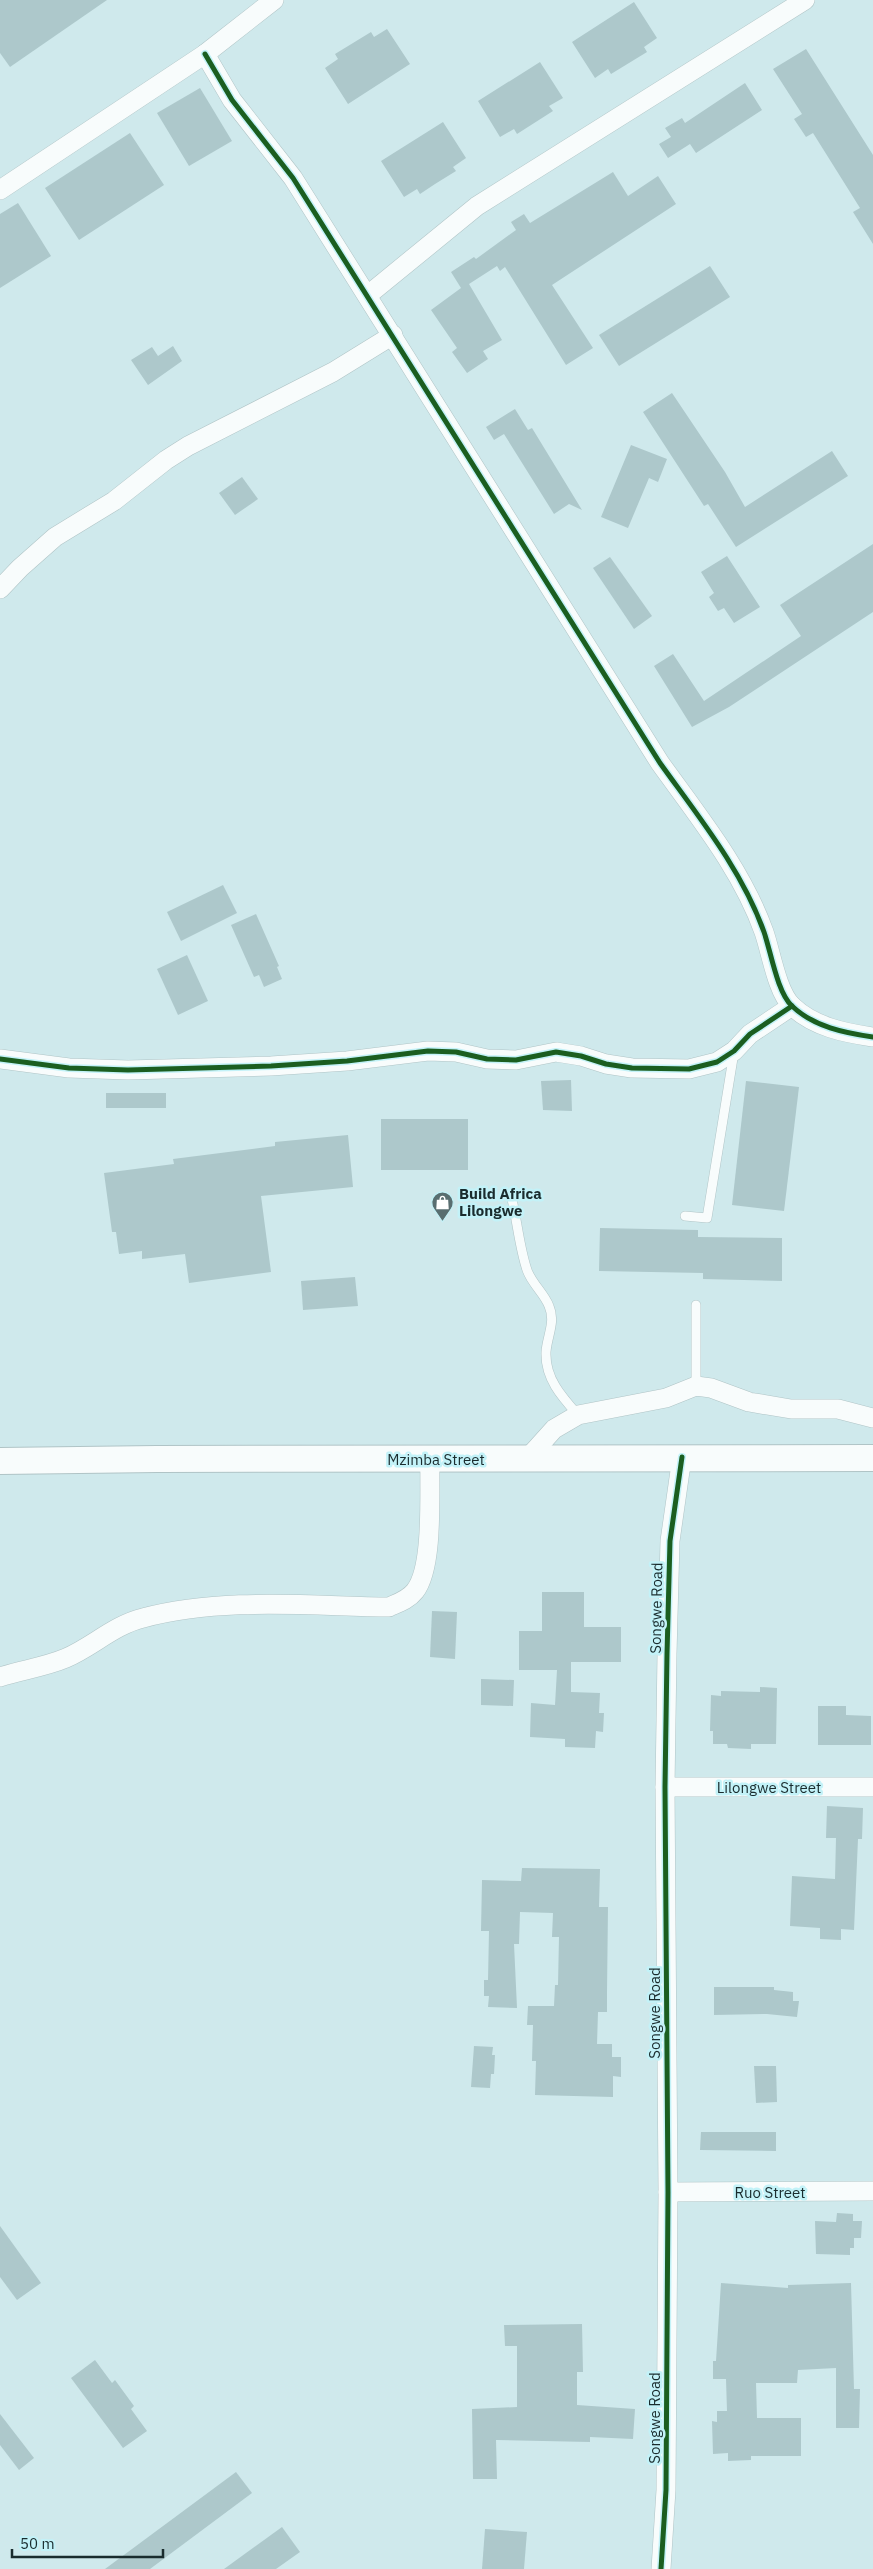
<svg xmlns="http://www.w3.org/2000/svg" width="873" height="2569" font-family="'IBM Plex Sans',sans-serif">
<rect width="100%" height="100%" fill="#cfe9ec"/>
<!-- building -->
<g fill="#adc8cb">
<path d="M 0,0 L 107,0 L 10,67 L 0,53 Z"/>
<path d="M 634,2 L 657,38 L 644,47 L 647,52 L 611,74 L 608,69 L 595,78 L 572,42 Z"/>
<path d="M 387,29 L 410,64 L 348,104 L 325,68 L 338,59 L 335,54 L 371,32 L 374,37 Z"/>
<path d="M 806,49 L 873,155 L 873,244 L 853,212 L 860,208 L 813,133 L 806,137 L 794,119 L 802,114 L 773,69 Z"/>
<path d="M 540,62 L 563,98 L 549,106 L 553,111 L 517,134 L 514,129 L 500,137 L 478,101 Z"/>
<path d="M 745,83 L 762,110 L 696,153 L 690,144 L 668,158 L 659,144 L 671,137 L 665,128 L 682,118 L 685,123 Z"/>
<path d="M 200,88 L 232,141 L 189,166 L 157,113 Z"/>
<path d="M 443,122 L 466,158 L 453,167 L 456,171 L 435,184 L 420,194 L 417,189 L 404,197 L 381,161 Z"/>
<path d="M 130,133 L 164,185 L 79,240 L 45,188 Z"/>
<path d="M 613,172 L 628,196 L 658,176 L 676,204 L 552,285 L 593,348 L 566,365 L 505,267 L 500,271 L 497,266 L 469,284 L 502,340 L 483,351 L 488,359 L 467,373 L 452,352 L 457,348 L 431,310 L 461,288 L 451,272 L 474,257 L 476,259 L 516,230 L 511,222 L 524,214 L 530,223 Z"/>
<path d="M 18,203 L 51,256 L 0,288 L 0,214 Z"/>
<path d="M 710,266 L 730,297 L 619,366 L 599,335 Z"/>
<path d="M 173,346 L 182,361 L 148,385 L 131,360 L 152,347 L 158,356 Z"/>
<path d="M 672,393 L 725,472 L 745,507 L 832,451 L 848,476 L 736,547 L 708,504 L 704,506 L 643,412 Z"/>
<path d="M 515,409 L 528,430 L 532,428 L 582,510 L 569,504 L 554,514 L 504,434 L 494,440 L 486,427 Z"/>
<path d="M 631,445 L 667,459 L 658,482 L 649,478 L 628,528 L 601,517 Z"/>
<path d="M 242,477 L 258,499 L 235,515 L 219,493 Z"/>
<path d="M 873,544 L 873,612 L 729,707 L 692,727 L 654,666 L 673,654 L 704,701 L 801,636 L 780,605 Z"/>
<path d="M 727,556 L 760,607 L 734,623 L 724,608 L 718,611 L 709,597 L 714,593 L 701,572 Z"/>
<path d="M 610,557 L 652,616 L 634,629 L 593,568 Z"/>
<path d="M 223,885 L 237,913 L 181,941 L 167,912 Z"/>
<path d="M 256,914 L 279,966 L 277,967 L 282,979 L 264,987 L 259,975 L 254,977 L 231,925 Z"/>
<path d="M 187,955 L 208,1001 L 178,1015 L 157,969 Z"/>
<path d="M 571,1080 L 572,1111 L 543,1110 L 541,1081 Z"/>
<path d="M 746,1081 L 799,1087 L 784,1211 L 732,1205 Z"/>
<rect x="106" y="1093" width="60" height="15"/>
<rect x="381" y="1119" width="87" height="51"/>
<path d="M 348,1135 L 353,1187 L 261,1196 L 271,1272 L 189,1283 L 185,1254 L 142,1259 L 142,1251 L 119,1254 L 116,1232 L 112,1232 L 104,1173 L 174,1164 L 173,1159 L 275,1146 L 275,1142 Z"/>
<path d="M 600,1228 L 698,1230 L 698,1237 L 782,1238 L 782,1281 L 703,1279 L 703,1273 L 599,1271 Z"/>
<path d="M 355,1277 L 358,1306 L 303,1310 L 301,1281 Z"/>
<path d="M 542,1592 L 584,1592 L 584,1627 L 621,1627 L 621,1662 L 571,1662 L 571,1692 L 600,1693 L 599,1713 L 604,1713 L 603,1732 L 596,1731 L 595,1748 L 565,1747 L 565,1739 L 530,1737 L 531,1703 L 555,1705 L 557,1670 L 519,1670 L 519,1631 L 542,1631 Z"/>
<path d="M 432,1611 L 457,1612 L 455,1659 L 430,1657 Z"/>
<path d="M 481,1679 L 514,1680 L 513,1706 L 481,1705 Z"/>
<path d="M 760,1687 L 777,1688 L 776,1744 L 751,1744 L 751,1749 L 728,1748 L 727,1744 L 713,1744 L 713,1731 L 710,1731 L 711,1695 L 721,1696 L 721,1691 L 760,1692 Z"/>
<path d="M 818,1706 L 846,1706 L 846,1715 L 871,1716 L 871,1745 L 818,1745 Z"/>
<path d="M 827,1806 L 863,1808 L 862,1839 L 858,1839 L 854,1930 L 841,1929 L 841,1940 L 820,1939 L 820,1928 L 790,1926 L 792,1876 L 835,1879 L 836,1838 L 826,1838 Z"/>
<path d="M 522,1868 L 600,1869 L 599,1907 L 608,1907 L 607,1992 L 607,2012 L 598,2012 L 597,2044 L 612,2044 L 612,2057 L 621,2057 L 621,2077 L 613,2076 L 613,2097 L 535,2095 L 536,2061 L 532,2061 L 533,2025 L 527,2025 L 528,2006 L 554,2006 L 555,1985 L 558,1985 L 559,1937 L 552,1937 L 553,1913 L 520,1912 L 519,1944 L 514,1944 L 517,2008 L 488,2007 L 489,1996 L 484,1996 L 484,1980 L 488,1980 L 489,1931 L 481,1931 L 482,1880 L 521,1881 Z"/>
<path d="M 714,1987 L 774,1987 L 774,1990 L 793,1992 L 793,2001 L 799,2001 L 797,2017 L 767,2014 L 714,2015 Z"/>
<path d="M 474,2046 L 493,2047 L 492,2055 L 495,2055 L 494,2074 L 491,2074 L 490,2088 L 471,2087 Z"/>
<path d="M 754,2066 L 776,2066 L 777,2102 L 756,2103 Z"/>
<path d="M 701,2132 L 776,2132 L 776,2151 L 700,2150 Z"/>
<path d="M 837,2213 L 853,2214 L 853,2221 L 862,2221 L 861,2238 L 854,2238 L 854,2248 L 850,2248 L 850,2255 L 816,2254 L 815,2221 L 836,2222 Z"/>
<path d="M 0,2226 L 41,2283 L 17,2300 L 0,2277 Z"/>
<path d="M 721,2283 L 788,2288 L 788,2285 L 851,2283 L 854,2389 L 860,2389 L 859,2428 L 836,2428 L 836,2368 L 798,2370 L 797,2383 L 756,2383 L 757,2418 L 801,2418 L 801,2456 L 751,2456 L 751,2460 L 728,2461 L 728,2453 L 713,2454 L 712,2421 L 717,2422 L 717,2411 L 727,2411 L 726,2379 L 713,2379 L 713,2361 L 716,2361 Z"/>
<path d="M 582,2324 L 583,2372 L 577,2372 L 577,2405 L 635,2409 L 633,2439 L 590,2437 L 590,2442 L 496,2440 L 497,2479 L 473,2479 L 472,2409 L 517,2407 L 517,2346 L 505,2346 L 504,2325 Z"/>
<path d="M 95,2360 L 112,2383 L 115,2380 L 134,2406 L 131,2409 L 147,2431 L 123,2448 L 71,2378 Z"/>
<path d="M 0,2414 L 34,2458 L 19,2470 L 0,2445 Z"/>
<path d="M 236,2472 L 252,2493 L 150,2569 L 105,2569 Z"/>
<path d="M 282,2527 L 300,2552 L 276,2569 L 224,2569 Z"/>
<path d="M 485,2529 L 527,2532 L 524,2569 L 482,2569 Z"/>
</g>
<g fill="none" stroke-linecap="round" stroke-linejoin="round">
<defs>
<g id="lane">
<path d="M 511,1195 C 517,1219 519,1246 527,1270 C 532,1284 544,1293 549,1306 C 556,1322 547,1336 546,1352 C 545,1378 561,1396 578,1415"/>
<path d="M 685,1216 L 707,1218 L 734,1052"/>
<path d="M 696,1386 L 696,1305"/>
</g>
<g id="street">
<path d="M 205,54 L 232,100 L 293,178 L 660,763 C 698,816 742,870 764,932 C 771,952 777,992 792,1006 C 814,1027 845,1033 873,1037"/>
<path d="M 0,190 L 205,54 L 274,0"/>
<path d="M 368,295 L 477,206 L 805,0"/>
<path d="M 0,589 L 20,568 L 55,537 L 114,501 L 166,460 L 188,446 L 333,372 L 393,335"/>
<path d="M 0,1059 L 69,1068 L 128,1070 L 271,1066 L 347,1061 L 428,1051 L 456,1052 L 487,1059 L 516,1060 L 556,1052 L 581,1056 L 606,1064 L 632,1068 L 689,1069 L 717,1062 L 734,1051 L 750,1034 L 792,1006"/>
<path d="M 527,1459 L 554,1429 L 578,1415 L 666,1398 L 696,1386 L 711,1388 L 749,1402 L 791,1409 L 838,1409 L 873,1418"/>
<path d="M 0,1677 C 21,1670 45,1667 66,1658 C 92,1647 114,1625 143,1618 C 222,1597 308,1606 389,1607 C 398,1603 408,1600 415,1591 C 434,1567 429,1492 430,1459"/>
<path d="M 665,1787 L 873,1787"/>
<path d="M 668,2192 L 873,2191"/>
<path d="M 661,2569 L 666,2490 L 668,2192 L 665,1787 L 667,1654 L 670,1541 L 682,1457"/>
</g>
<path id="secondary" d="M 0,1461 L 157,1459 L 873,1458"/>
</defs>
<!-- lane casing -->
<use href="#lane" stroke="#b0c4c6" stroke-width="10"/>
<!-- street casing -->
<use href="#street" stroke="#b0c4c6" stroke-width="20"/>
<!-- secondary casing -->
<use href="#secondary" stroke="#b0c4c6" stroke-width="28"/>
<!-- lane -->
<use href="#lane" stroke="#f8fcfc" stroke-width="9"/>
<!-- street -->
<use href="#street" stroke="#f8fcfc" stroke-width="19"/>
<!-- secondary -->
<use href="#secondary" stroke="#f8fcfc" stroke-width="26"/>
<defs>
<g id="cycleway">
<path d="M 205,54 L 232,100 L 293,178 L 660,763 C 698,816 742,870 764,932 C 771,952 777,992 792,1006 C 814,1027 845,1033 873,1037"/>
<path d="M 0,1059 L 69,1068 L 128,1070 L 271,1066 L 347,1061 L 428,1051 L 456,1052 L 487,1059 L 516,1060 L 556,1052 L 581,1056 L 606,1064 L 632,1068 L 689,1069 L 717,1062 L 734,1051 L 750,1034 L 792,1006"/>
<path d="M 661,2569 L 666,2490 L 668,2192 L 665,1787 L 667,1654 L 670,1541 L 682,1457"/>
</g>
</defs>
<!-- cycleway casing -->
<use href="#cycleway" stroke="#c3f2f8" stroke-width="8"/>
<!-- cycleway -->
<use href="#cycleway" stroke="#1b5e20" stroke-width="5"/>
</g>
<!-- icons -->
<defs>
<symbol id="shop-pin" viewBox="-11 -11 22 30"><path d="M0 17L-7.5 6A9.5 9.5 0 1 1 7.5 6Z" fill="#596e70" stroke="#c3f2f8"/><path d="M-5-2.5h2.3a2.7 3.5 0 0 1 5.4 0H5L5.5 6h-11ZM-1.5-2.5h3a1.5 2.3 0 0 0-3 0Z" fill="#fff"/></symbol>
</defs>
<g fill-rule="evenodd">
<use href="#shop-pin" x="430" y="1190" width="25" height="34"/>
</g>
<g text-anchor="middle" dominant-baseline="central" stroke-width="5" stroke-linejoin="round" paint-order="stroke">
<!-- poi labels -->
<g font-size="15" font-weight="bold" fill="#1a2c2e" stroke="#c3f2f8" text-anchor="start">
<text x="459" y="1193">Build Africa<tspan x="459" dy="17">Lilongwe</tspan></text>
</g>
<!-- street labels -->
<g font-size="15" fill="#1a2c2e" stroke="#c3f2f8">
<text x="436" y="1459">Mzimba Street</text>
<text transform="translate(656 1608) rotate(-89)">Songwe Road</text>
<text x="769" y="1787">Lilongwe Street</text>
<text transform="translate(654 2013) rotate(-90)">Songwe Road</text>
<text x="770" y="2192">Ruo Street</text>
<text transform="translate(654 2418) rotate(-90)">Songwe Road</text>
</g>
</g>
<!-- scale -->
<path d="M12 2549v8h151v-8" fill="none" stroke="#1a2c2e" stroke-width="2.5"/>
<text x="20" y="2549" font-size="15" fill="#1a2c2e" stroke="#c3f2f8" stroke-width="4" paint-order="stroke">50 m</text>
</svg>
